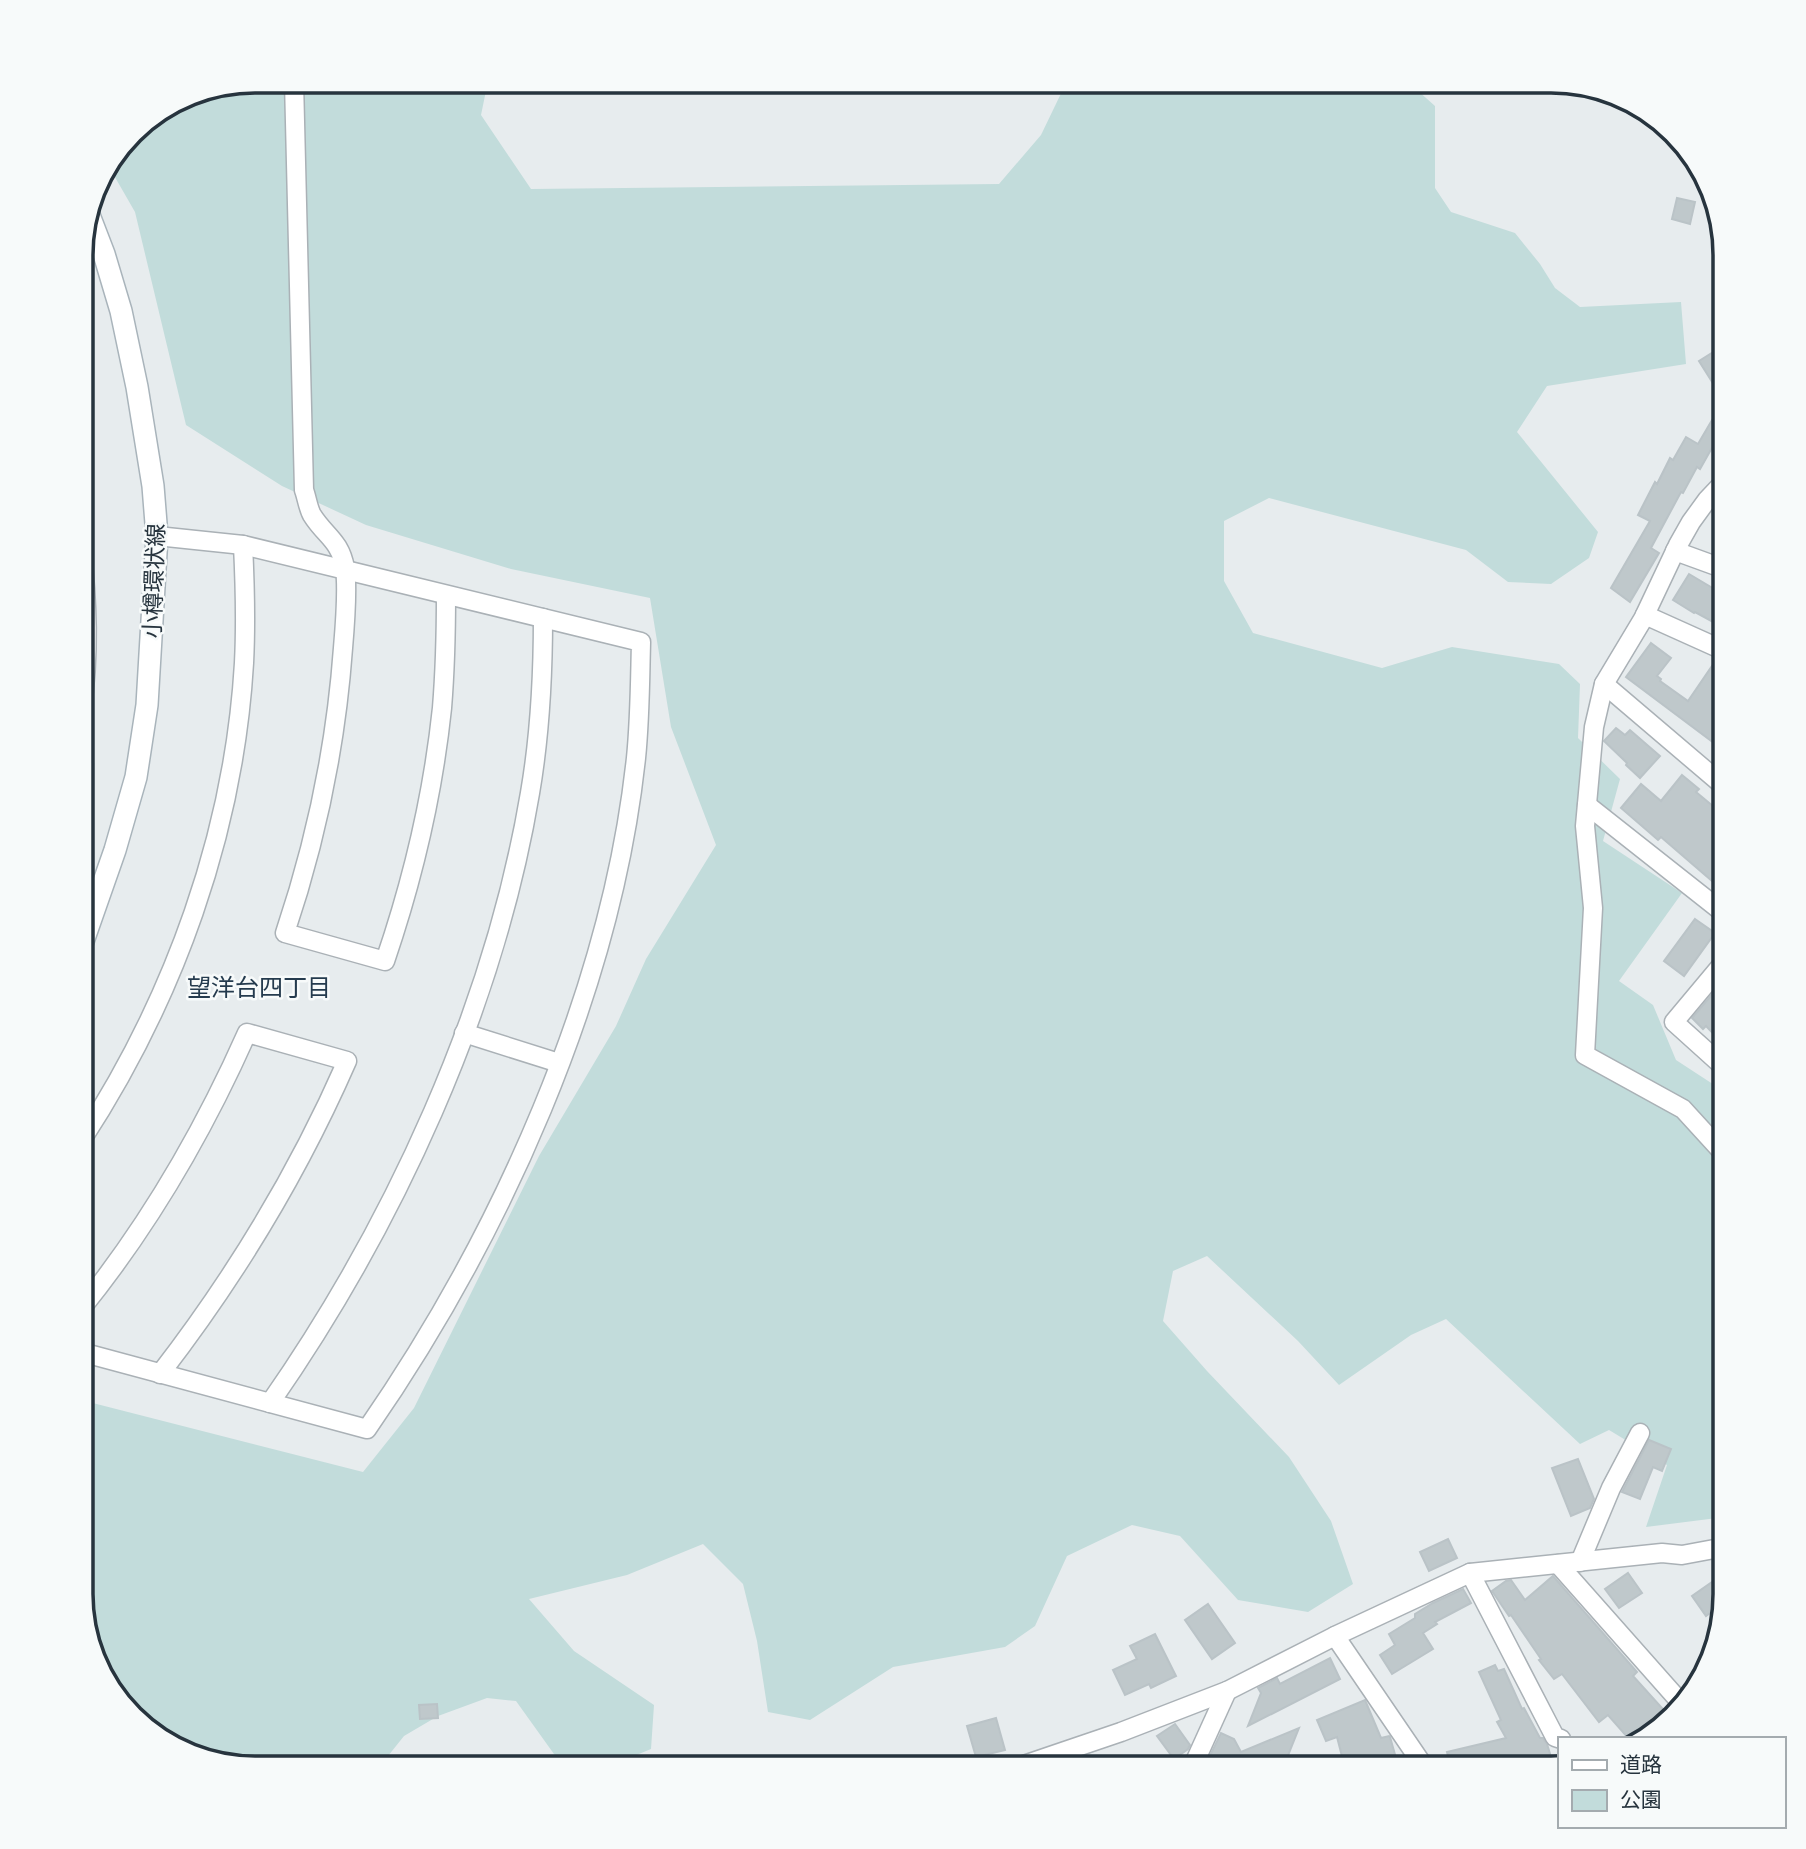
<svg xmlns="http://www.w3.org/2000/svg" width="1806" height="1849" font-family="'Open Sans','Noto Sans JP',sans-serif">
<rect width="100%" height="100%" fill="#e7ecee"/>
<!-- green -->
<g fill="#c2dcdb">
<path d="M 255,81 L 488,81 L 481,115 L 531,189 L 999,184 L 1041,135 L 1067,81 L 1407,81 L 1435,106 L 1435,188 L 1451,212 L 1515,233 L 1540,264 L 1555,288 L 1580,307 L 1681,302 L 1686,364 L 1547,386 L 1517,432 L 1598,532 L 1589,558 L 1551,584 L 1508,582 L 1466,550 L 1269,498 L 1224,521 L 1224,581 L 1253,633 L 1382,668 L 1452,647 L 1559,664 L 1580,684 L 1578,738 L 1620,779 L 1603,841 L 1682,893 L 1619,981 L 1653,1005 L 1676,1060 L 1725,1092 L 1725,1517 L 1646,1527 L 1667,1465 L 1609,1430 L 1580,1444 L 1446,1319 L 1411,1335 L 1339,1385 L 1298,1341 L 1207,1256 L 1173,1271 L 1163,1321 L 1207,1371 L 1289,1457 L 1331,1521 L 1353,1584 L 1308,1612 L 1238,1600 L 1180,1536 L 1132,1525 L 1067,1556 L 1035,1626 L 1005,1647 L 893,1667 L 810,1720 L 768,1712 L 757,1641 L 743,1584 L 703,1544 L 627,1575 L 529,1599 L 574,1651 L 654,1705 L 651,1749 L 605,1768 L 564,1768 L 516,1701 L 487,1698 L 438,1716 L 404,1736 L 388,1756 L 389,1768 L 255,1768 L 178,1751 L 123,1709 L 94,1661 L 81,1595 L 81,1400 L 363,1472 L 414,1408 L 539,1156 L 616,1026 L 646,959 L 716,845 L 671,727 L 650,598 L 511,569 L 366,525 L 282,486 L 186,425 L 135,212 L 108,165 L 140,124 L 188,94 Z"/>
<path d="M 81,358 L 94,421 L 81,428 Z"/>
</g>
<!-- building -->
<g fill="#bfc8cb" stroke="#bac3c7" stroke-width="2">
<path d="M 1677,198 L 1695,202 L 1690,224 L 1672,219 Z"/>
<path d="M 1726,344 L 1726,404 L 1699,361 Z"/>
<path d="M 1712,420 L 1726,428 L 1726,454 L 1713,446 L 1700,469 L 1697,467 L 1683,493 L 1681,492 L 1651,548 L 1659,553 L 1630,602 L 1611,588 L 1650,521 L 1638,515 L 1655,482 L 1657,484 L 1670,458 L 1673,460 L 1686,437 L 1698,444 Z"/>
<path d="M 1689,574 L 1726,596 L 1726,629 L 1695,612 L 1694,613 L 1673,600 Z"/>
<path d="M 1651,643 L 1671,658 L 1657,676 L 1661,679 L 1660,681 L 1688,701 L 1712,666 L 1726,676 L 1726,690 L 1713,708 L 1714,709 L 1712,713 L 1726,724 L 1726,752 L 1626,677 Z"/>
<path d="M 1616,728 L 1625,735 L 1630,730 L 1660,756 L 1640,778 L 1626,765 L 1627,763 L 1604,741 Z"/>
<path d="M 1682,775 L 1699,789 L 1696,792 L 1726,817 L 1726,893 L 1661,837 L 1658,840 L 1621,808 L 1641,784 L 1661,801 Z"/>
<path d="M 1695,919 L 1715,933 L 1684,976 L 1664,961 Z"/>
<path d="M 1726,978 L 1726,1047 L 1706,1026 L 1703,1029 L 1692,1018 Z"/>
<path d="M 1649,1440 L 1671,1449 L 1662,1471 L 1653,1467 L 1640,1499 L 1622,1492 Z"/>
<path d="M 1578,1459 L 1594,1499 L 1590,1508 L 1571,1516 L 1552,1468 Z"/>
<path d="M 1448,1539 L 1457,1558 L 1429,1571 L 1420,1552 Z"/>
<path d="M 1628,1573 L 1642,1593 L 1619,1608 L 1605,1589 Z"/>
<path d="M 1553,1576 L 1637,1672 L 1633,1676 L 1671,1718 L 1665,1726 L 1643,1739 L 1629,1739 L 1608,1715 L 1599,1722 L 1562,1674 L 1554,1679 L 1539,1660 L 1541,1659 L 1511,1615 L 1509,1616 L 1492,1591 L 1506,1581 L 1511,1580 L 1525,1600 Z"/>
<path d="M 1715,1580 L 1725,1595 L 1723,1603 L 1706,1616 L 1692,1596 Z"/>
<path d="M 1463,1589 L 1471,1603 L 1435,1622 L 1437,1624 L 1423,1633 L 1433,1649 L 1392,1674 L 1380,1655 L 1395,1645 L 1389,1634 L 1415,1618 L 1415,1614 L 1433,1603 Z"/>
<path d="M 1208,1604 L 1235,1643 L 1212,1659 L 1185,1620 Z"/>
<path d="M 1155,1634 L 1176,1676 L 1151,1688 L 1149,1684 L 1125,1695 L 1113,1670 L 1137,1659 L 1130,1646 Z"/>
<path d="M 1330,1658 L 1340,1679 L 1248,1726 L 1261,1693 L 1258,1688 L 1277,1678 L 1280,1684 Z"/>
<path d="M 1495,1665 L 1498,1671 L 1504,1669 L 1522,1709 L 1524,1708 L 1540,1738 L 1543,1738 L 1547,1744 L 1551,1757 L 1522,1767 L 1520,1759 L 1481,1768 L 1451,1768 L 1447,1752 L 1506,1738 L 1497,1722 L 1501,1720 L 1479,1672 Z"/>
<path d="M 1365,1700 L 1381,1738 L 1389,1736 L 1390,1737 L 1396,1758 L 1356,1768 L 1345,1768 L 1337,1737 L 1326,1741 L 1317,1720 Z"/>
<path d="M 437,1704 L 438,1718 L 420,1719 L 419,1705 Z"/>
<path d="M 996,1718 L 1005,1750 L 976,1757 L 967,1726 Z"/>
<path d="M 1175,1724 L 1190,1745 L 1188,1749 L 1174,1759 L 1157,1736 Z"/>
<path d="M 1299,1728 L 1283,1768 L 1204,1768 L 1221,1733 L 1234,1739 L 1241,1752 Z"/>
</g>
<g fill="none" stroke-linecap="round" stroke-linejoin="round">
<defs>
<g id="street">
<path d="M 294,81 L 304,490 C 307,498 308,508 312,515 C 325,536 340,540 345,568 C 348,590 345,625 343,648 C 336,745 316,841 285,933 L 385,961 C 413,879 433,794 442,708 C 445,671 446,633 446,595"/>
<path d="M 1725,481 L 1707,500 L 1691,522 L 1678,545 L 1643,619 L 1604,684 L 1594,727 L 1585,826 L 1593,908 L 1585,1055 L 1683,1109 L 1725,1155"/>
<path d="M 1675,551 L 1719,567 L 1725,567"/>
<path d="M 1645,615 L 1725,651"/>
<path d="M 1604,684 L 1725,787"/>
<path d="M 81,712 C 90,656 87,599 81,543"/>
<path d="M 1587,805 L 1725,914"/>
<path d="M 1725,961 L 1674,1022 L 1725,1068"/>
<path d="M 464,1033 L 559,1063"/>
<path d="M 81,1141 C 174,999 234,833 244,663 C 246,624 245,585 243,545"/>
<path d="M 81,1309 C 149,1225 203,1132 247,1033 L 347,1061 C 298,1173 235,1277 160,1374"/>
<path d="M 81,1352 L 367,1429 C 500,1237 611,992 636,758 C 640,719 640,681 641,642 L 243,545 L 157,536"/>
<path d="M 270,1403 C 394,1225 494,1008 530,793 C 540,735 543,677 543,618"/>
<path d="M 1580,1562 L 1611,1488 L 1640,1433"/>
<path d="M 1558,1564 L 1682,1704"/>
<path d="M 1470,1573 L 1555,1737 L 1561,1739"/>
<path d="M 1335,1636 L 1425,1768"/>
<path d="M 1015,1768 L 1121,1732 L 1227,1691 L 1335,1636 L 1470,1573 L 1662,1553 L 1682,1555 L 1725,1547"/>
<path d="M 1192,1768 L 1227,1691"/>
</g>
<path id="secondary" d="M 81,947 L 115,850 L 136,777 L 147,705 L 157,536 L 153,486 L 137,387 L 121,311 L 104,254 L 89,215"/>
</defs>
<!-- street casing -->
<use href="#street" stroke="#aab1b6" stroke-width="21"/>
<!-- secondary casing -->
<use href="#secondary" stroke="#a9b4bb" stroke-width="24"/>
<!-- path -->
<path stroke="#8ba0ad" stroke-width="3.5" stroke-dasharray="3.5 5" stroke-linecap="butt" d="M 1595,89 L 1596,96 L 1631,101"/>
<!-- street -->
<use href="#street" stroke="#fff" stroke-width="18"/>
<!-- secondary -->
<use href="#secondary" stroke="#fff" stroke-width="21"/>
</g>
<g text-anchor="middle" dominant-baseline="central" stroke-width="5" stroke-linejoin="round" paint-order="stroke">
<!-- street labels -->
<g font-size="23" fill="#27343e" stroke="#f7fafa">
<text transform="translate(153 581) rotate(-88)">小樽環状線</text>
</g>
<!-- neighbourhood labels -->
<g font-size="24" fill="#253b4e" stroke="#f7fafa">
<text x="259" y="986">望洋台四丁目</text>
</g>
</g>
<!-- crop -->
<path d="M0 0H1806V1849H0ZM255 93H1551A162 162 0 0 1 1713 255V1594A162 162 0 0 1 1551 1756H255A162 162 0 0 1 93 1594V255A162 162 0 0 1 255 93Z" fill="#f7fafa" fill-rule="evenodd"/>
<path fill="none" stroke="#27343e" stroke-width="3.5" d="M255 93H1551A162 162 0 0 1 1713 255V1594A162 162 0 0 1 1551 1756H255A162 162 0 0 1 93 1594V255A162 162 0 0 1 255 93Z"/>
<!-- legend -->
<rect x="1558" y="1737" width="228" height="91" fill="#f7fafa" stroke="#a4abaf" stroke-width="2"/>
<rect x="1572" y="1760" width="35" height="10" fill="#ffffff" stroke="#a4abaf" stroke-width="2"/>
<text x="1620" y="1772" font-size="21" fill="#27343e">道路</text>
<rect x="1572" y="1790" width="35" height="21" fill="#c2dcdb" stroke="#a4abaf" stroke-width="2"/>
<text x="1620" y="1807" font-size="21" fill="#27343e">公園</text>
</svg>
